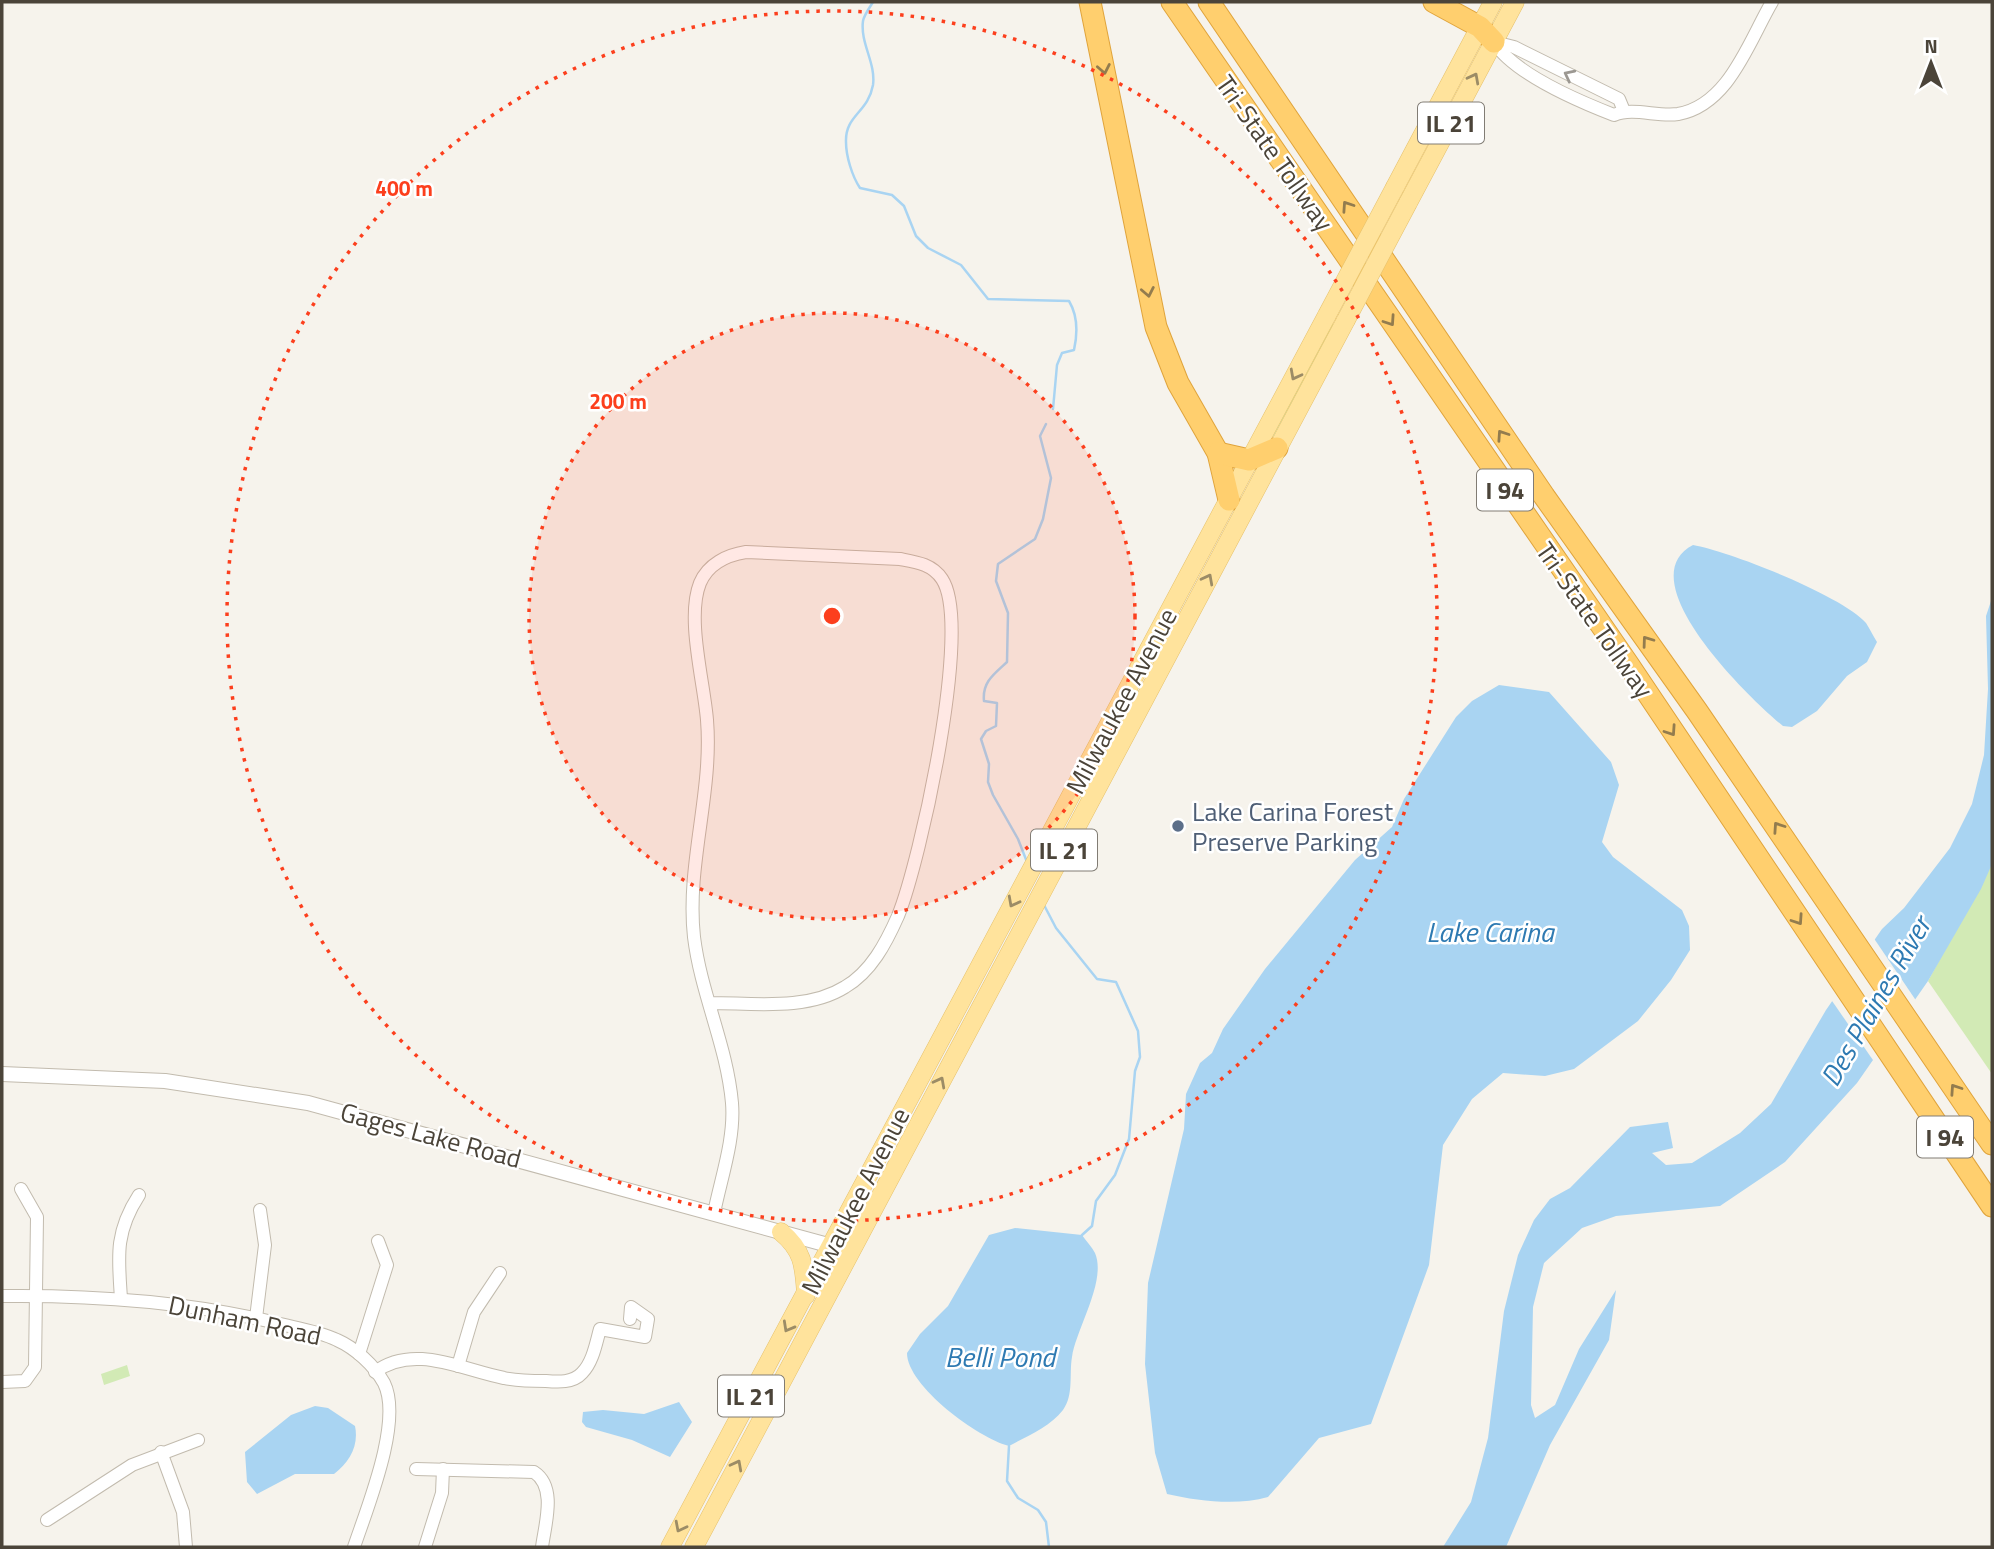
<svg xmlns="http://www.w3.org/2000/svg" width="1994" height="1549" font-family="'Titillium Web',sans-serif">
<rect width="100%" height="100%" fill="#f6f3ec"/>
<!-- green -->
<g fill="#d2eab5">
<path d="M 1331,321 L 1335,326 L 1273,437 L 1270,435 Z"/>
<path d="M 1992,864 L 1992,1074 L 1928,981 Z"/>
<path d="M 127,1365 L 130,1376 L 104,1385 L 101,1374 Z"/>
</g>
<!-- water -->
<g fill="#a9d4f2">
<path d="M 1693,545 C 1729,551 1843,596 1866,623 C 1870,629 1873,636 1877,642 L 1867,662 L 1847,676 L 1817,711 L 1792,727 L 1783,726 C 1752,701 1626,580 1693,545 Z"/>
<path d="M 1992,598 L 1992,864 L 1981,889 L 1928,981 L 1857,1083 L 1785,1162 L 1720,1206 L 1616,1216 L 1582,1228 L 1544,1263 L 1533,1307 L 1531,1405 L 1535,1418 L 1555,1405 L 1579,1349 L 1616,1290 L 1609,1340 L 1550,1445 L 1506,1547 L 1443,1547 L 1471,1502 L 1488,1438 L 1504,1311 L 1518,1255 L 1534,1220 L 1550,1199 L 1570,1188 L 1630,1127 L 1668,1122 L 1673,1148 L 1652,1153 L 1666,1165 L 1692,1163 L 1740,1133 L 1771,1104 L 1826,1010 L 1882,929 L 1904,908 L 1950,848 L 1972,804 L 1984,755 L 1988,689 L 1986,616 Z"/>
<path d="M 1499,685 L 1549,692 L 1611,762 L 1619,785 L 1602,842 L 1613,857 L 1682,910 L 1689,926 L 1690,950 L 1671,980 L 1638,1021 L 1574,1069 L 1545,1076 L 1503,1073 L 1472,1099 L 1443,1145 L 1429,1265 L 1371,1424 L 1319,1438 L 1268,1497 C 1237,1506 1198,1501 1167,1494 L 1155,1453 L 1145,1364 L 1148,1283 L 1184,1129 L 1186,1094 L 1200,1063 L 1212,1053 L 1223,1029 L 1265,969 L 1355,860 L 1392,827 L 1404,799 L 1456,717 L 1472,701 Z"/>
<path d="M 1015,1228 L 1082,1235 C 1086,1241 1092,1247 1095,1253 C 1107,1281 1076,1329 1072,1357 C 1069,1374 1074,1395 1063,1410 C 1050,1427 1027,1436 1009,1446 C 978,1438 907,1386 907,1353 L 920,1334 L 948,1306 L 989,1235 Z"/>
<path d="M 679,1402 L 692,1422 L 670,1457 L 632,1440 L 586,1427 L 582,1422 L 583,1412 L 603,1410 L 644,1414 Z"/>
<path d="M 315,1406 L 328,1408 L 355,1426 C 359,1445 350,1462 334,1474 L 295,1474 L 257,1494 L 247,1482 L 245,1452 L 291,1415 Z"/>
</g>
<!-- pier -->
<path fill="#f6f3ec" d="M 1873,937 L 1917,1002 L 1875,1063 L 1830,998 Z"/>
<g fill="none" stroke-linecap="round" stroke-linejoin="round">
<!-- stream -->
<g stroke="#a9d4f2" stroke-width="2.5">
<path d="M 873,2 C 870,7 864,15 863,21 C 860,43 876,63 873,85 C 868,113 845,115 846,142 C 846,156 852,176 860,188 L 892,195 L 904,206 L 916,236 L 928,248 L 961,265 L 988,299 L 1069,301 C 1078,316 1078,332 1074,350 L 1062,353 L 1057,365 L 1053,409"/>
<path d="M 1027,862 L 1018,839 L 993,795 L 988,782 L 989,764 L 981,739 L 986,731 L 996,726 L 997,703 L 984,701 C 982,682 994,674 1007,662 L 1008,613 L 996,581 L 998,564 L 1035,539 L 1043,519 L 1051,478 L 1040,436 L 1046,424"/>
<path d="M 1044,905 L 1056,928 L 1097,979 L 1116,982 L 1138,1031 L 1140,1057 L 1135,1071 L 1129,1139 L 1115,1175 L 1096,1201 L 1092,1226 L 1082,1235"/>
<path d="M 1009,1446 L 1007,1481 L 1018,1498 L 1038,1510 L 1046,1522 L 1049,1547"/>
</g>
<defs>
<g id="minor">
<path d="M 1494,42 C 1514,74 1578,101 1614,115 C 1633,107 1657,117 1678,114 C 1729,105 1749,41 1772,2"/>
<path d="M 1494,42 L 1514,47 L 1619,99 L 1624,111"/>
<path d="M 710,1003 C 753,1003 807,1011 845,987 C 871,972 886,943 898,916 C 920,862 973,625 942,579 C 932,564 916,562 900,559 L 746,552 C 727,555 708,564 700,583 C 686,618 704,682 707,720 C 713,793 686,865 694,937 C 701,994 727,1046 732,1103 C 735,1139 721,1178 714,1213"/>
<path d="M 2,1296 C 94,1295 186,1301 276,1323 C 296,1328 318,1331 337,1340 C 355,1348 374,1365 384,1383 C 403,1421 367,1508 354,1547"/>
<path d="M 121,1298 C 118,1256 115,1232 139,1195"/>
<path d="M 256,1318 L 265,1245 L 260,1210"/>
<path d="M 359,1354 L 387,1265 L 378,1241"/>
<path d="M 458,1366 L 474,1312 L 500,1273"/>
<path d="M 375,1372 C 414,1343 462,1370 504,1378 C 518,1381 532,1381 546,1381 C 558,1382 573,1383 582,1373 C 593,1362 596,1343 600,1329 L 645,1337 L 648,1319 L 631,1307 L 630,1319"/>
<path d="M 2,1382 L 25,1381 L 35,1367 L 37,1217 L 21,1189"/>
<path d="M 161,1452 L 183,1512 L 186,1547"/>
<path d="M 416,1469 L 534,1472 C 557,1487 545,1524 542,1547"/>
<path d="M 47,1520 L 132,1465 L 198,1440"/>
<path d="M 425,1547 L 442,1493 L 443,1469"/>
</g>
<path id="tertiary" d="M 2,1074 L 165,1081 L 308,1103 L 850,1251"/>
<g id="primary">
<path d="M 1395,187 L 1493,2"/>
<path d="M 1408,203 L 1515,2"/>
<path d="M 781,1232 C 804,1251 804,1267 806,1295"/>
<path d="M 670,1547 L 1327,315"/>
<path d="M 694,1547 L 1346,320"/>
</g>
<g id="motorway">
<path d="M 1090,2 L 1156,327 L 1178,383 L 1218,453 L 1229,500"/>
<path d="M 1172,2 L 1628,664 L 1992,1206"/>
<path d="M 1209,2 L 1544,496 L 1697,711 L 1992,1144"/>
<path d="M 1434,2 L 1480,27 L 1494,42"/>
<path d="M 1218,453 L 1249,460 L 1277,448"/>
</g>
</defs>
<!-- minor casing -->
<use href="#minor" stroke="#c2bbae" stroke-width="14"/>
<!-- tertiary casing -->
<use href="#tertiary" stroke="#c2bbae" stroke-width="16"/>
<!-- primary casing -->
<use href="#primary" stroke="#e6c16a" stroke-width="19"/>
<!-- motorway casing -->
<use href="#motorway" stroke="#e0a43c" stroke-width="23"/>
<!-- minor -->
<use href="#minor" stroke="#fff" stroke-width="12"/>
<!-- tertiary -->
<use href="#tertiary" stroke="#fff" stroke-width="14"/>
<!-- primary -->
<use href="#primary" stroke="#ffe39c" stroke-width="18"/>
<!-- motorway -->
<use href="#motorway" stroke="#ffcf6e" stroke-width="21"/>
<defs>
<g id="primary-bridge">
<path d="M 1327,315 L 1395,187"/>
<path d="M 1346,320 L 1408,203"/>
</g>
</defs>
<!-- primary-bridge casing -->
<use href="#primary-bridge" stroke="#e6c16a" stroke-width="19" stroke-linecap="butt"/>
<!-- primary-bridge -->
<use href="#primary-bridge" stroke="#ffe39c" stroke-width="18"/>
</g>
<!-- one-way arrows -->
<defs><path id="oneway-chevron" d="M-2-3.5L2.5 0L-2 3.5" fill="none" stroke-width="1.6" stroke-linecap="round" stroke-linejoin="round" transform="scale(1.75)"/></defs>
<g stroke="#937c4e">
<use href="#oneway-chevron" transform="translate(1104 69) rotate(79)"/>
<use href="#oneway-chevron" transform="translate(1347 206) rotate(-124)"/>
<use href="#oneway-chevron" transform="translate(1148 292) rotate(79)"/>
<use href="#oneway-chevron" transform="translate(1390 321) rotate(56)"/>
<use href="#oneway-chevron" transform="translate(1502 435) rotate(-124)"/>
<use href="#oneway-chevron" transform="translate(1647 641) rotate(-126)"/>
<use href="#oneway-chevron" transform="translate(1671 731) rotate(56)"/>
<use href="#oneway-chevron" transform="translate(1778 827) rotate(-124)"/>
<use href="#oneway-chevron" transform="translate(1798 920) rotate(56)"/>
<use href="#oneway-chevron" transform="translate(1955 1089) rotate(-124)"/>
</g>
<use stroke="#9c9892" href="#oneway-chevron" transform="translate(1569 75) rotate(-153)"/>
<g stroke="#9c8c66">
<use href="#oneway-chevron" transform="translate(1474 78) rotate(-62)"/>
<use href="#oneway-chevron" transform="translate(1295 375) rotate(118)"/>
<use href="#oneway-chevron" transform="translate(1208 579) rotate(-62)"/>
<use href="#oneway-chevron" transform="translate(1013 902) rotate(118)"/>
<use href="#oneway-chevron" transform="translate(940 1082) rotate(-62)"/>
<use href="#oneway-chevron" transform="translate(788 1327) rotate(119)"/>
<use href="#oneway-chevron" transform="translate(737 1465) rotate(-62)"/>
<use href="#oneway-chevron" transform="translate(680 1527) rotate(117)"/>
</g>
<!-- distance rings -->
<circle cx="832" cy="616" r="303" fill="#fc3f1d" fill-opacity=".12"/>
<g fill="none" stroke="#fc3f1d" stroke-width="3.5" stroke-dasharray="3.5 7">
<circle cx="832" cy="616" r="303"/>
<circle cx="832" cy="616" r="605"/>
</g>
<!-- markers -->
<circle fill="#5c6f8a" stroke="#fff" stroke-width="2.5" cx="1178" cy="826" r="7"/>
<g text-anchor="middle" dominant-baseline="central" stroke-width="5" stroke-linejoin="round" paint-order="stroke">
<!-- shield labels -->
<g fill="#fff" stroke="#817c74" stroke-width="2">
<rect x="1418" y="102.5" width="66" height="41" rx="5"/>
<rect x="1477" y="469.5" width="56" height="41" rx="5"/>
<rect x="1031" y="829.5" width="66" height="41" rx="5"/>
<rect x="1917" y="1116.5" width="56" height="41" rx="5"/>
<rect x="718" y="1375.5" width="66" height="41" rx="5"/>
</g>
<g font-size="24" font-weight="bold" fill="#4b4439">
<text x="1451" y="123">IL 21</text>
<text x="1505" y="490">I 94</text>
<text x="1064" y="850">IL 21</text>
<text x="1945" y="1137">I 94</text>
<text x="751" y="1396">IL 21</text>
</g>
<!-- street labels -->
<g font-size="26" fill="#4b4439" stroke="#fff">
<text transform="translate(1275 153) rotate(55)">Tri-State Tollway</text>
<text transform="translate(1595 620) rotate(55)">Tri-State Tollway</text>
<text transform="translate(1121 701) rotate(-62)">Milwaukee Avenue</text>
<text transform="translate(431 1135) rotate(15)">Gages Lake Road</text>
<text transform="translate(855 1201) rotate(-63)">Milwaukee Avenue</text>
<text transform="translate(245 1320) rotate(12)">Dunham Road</text>
</g>
<!-- service labels -->
<g font-size="26" fill="#4e5e75" stroke="#fff" text-anchor="start">
<text x="1192" y="811">Lake Carina Forest<tspan x="1192" dy="30">Preserve Parking</tspan></text>
</g>
<!-- water labels -->
<g font-size="28" font-style="italic" fill="#2e7ab2" stroke="#fff">
<text x="1490" y="931">Lake Carina</text>
<text transform="translate(1875 1001) rotate(-60)">Des Plaines River</text>
<text x="1000" y="1356">Belli Pond</text>
</g>
</g>
<circle cx="832" cy="616" r="10" fill="#fc3f1d" stroke="#fff" stroke-width="3.5"/>
<g font-size="21" text-anchor="middle" font-weight="bold" fill="#fc3f1d" stroke="#fff" stroke-width="5" stroke-linejoin="round" paint-order="stroke">
<text x="404" y="196">400 m</text>
<text x="618" y="409">200 m</text>
</g>
<!-- border -->
<rect width="1994" height="1549" fill="none" stroke="#4b4439" stroke-width="7"/>
<!-- north arrow -->
<g transform="translate(1931 63)" stroke="#ffffff" stroke-width="5" paint-order="stroke">
<path d="M0-5L12 26L0 18L-12 26Z" fill="#4b4439"/>
<text y="-10" font-size="19" font-weight="bold" text-anchor="middle" fill="#4b4439">N</text>
</g>
</svg>
